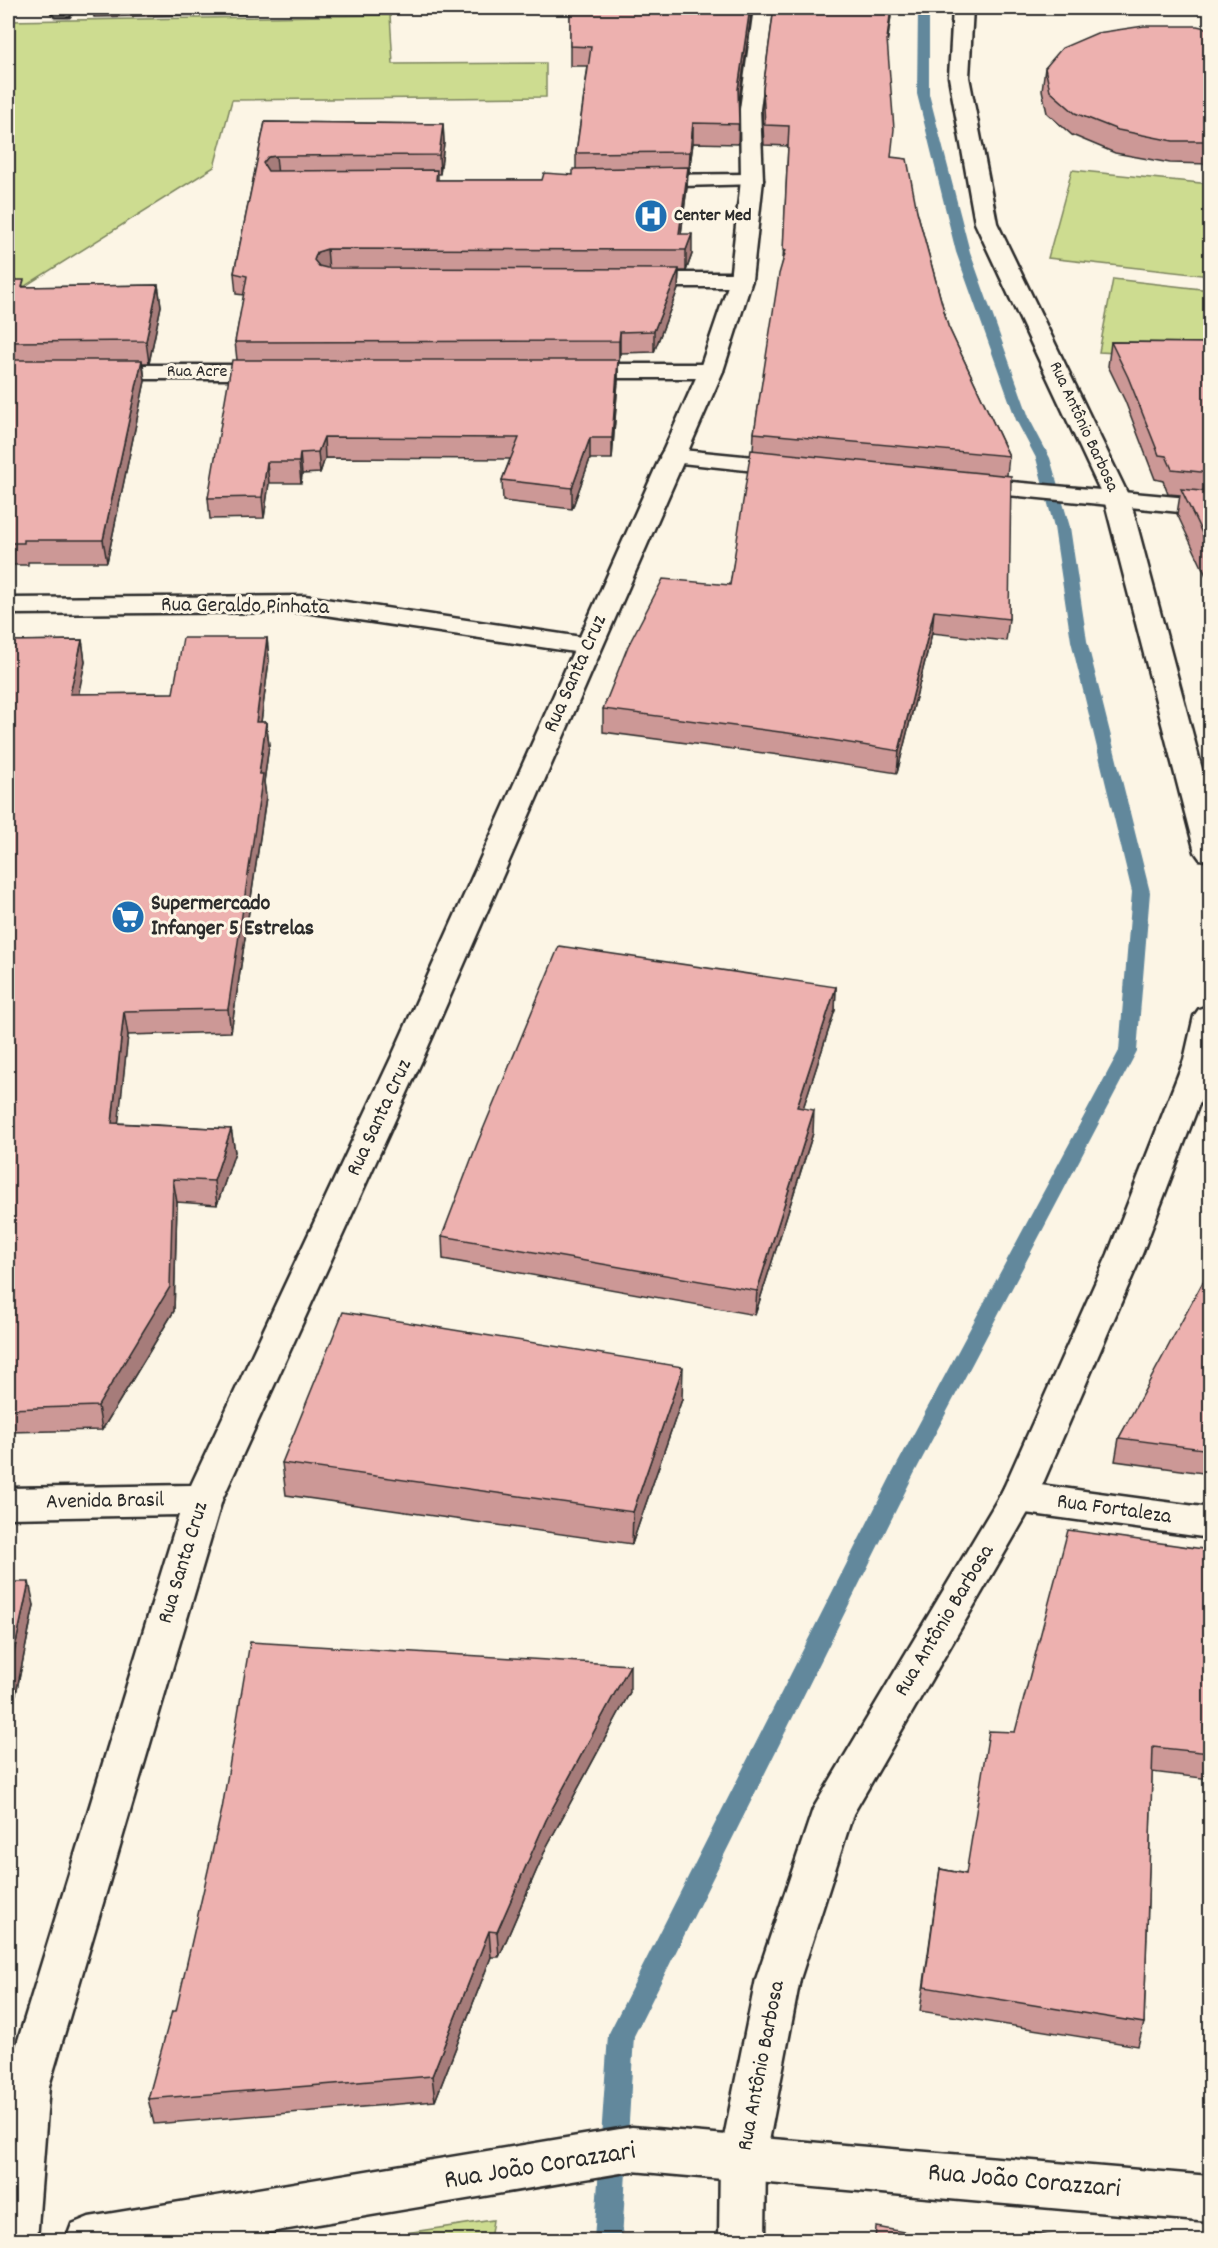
<svg xmlns="http://www.w3.org/2000/svg" width="1218" height="2248" font-family="Dekko,sans-serif">
<rect width="100%" height="100%" fill="#fcf5e5"/>
<filter id="ink" filterUnits="userSpaceOnUse"><feTurbulence type="fractalNoise" baseFrequency=".0167" numOctaves="2"/><feDisplacementMap in="SourceGraphic" scale="12" xChannelSelector="R" yChannelSelector="G"/><feConvolveMatrix kernelMatrix="1 2 1 2 8 2 1 2 1" color-interpolation-filters="sRGB"/></filter>
<g filter="url(#ink)">
<!-- green -->
<g fill="#cddc90" stroke="#7c845e" stroke-width="1.5">
<path d="M 390,15 L 393,64 L 546,63 L 546,97 L 232,100 L 214,167 L 22,288 L 8,288 L 8,21 Z"/>
<path d="M 1072,170 L 1210,184 L 1210,276 L 1048,258 Z"/>
<path d="M 1113,279 L 1210,290 L 1210,358 L 1099,352 Z"/>
<path d="M 493,2220 L 490,2240 L 359,2240 Z"/>
</g>
<g fill="none" stroke-linecap="round" stroke-linejoin="round">
<!-- stream -->
<path fill="#62889c" fill-rule="evenodd" d="M 918,8 L 929,8 L 929,94 L 970,252 L 1030,420 L 1050,458 L 1070,527 L 1087,641 L 1150,892 L 1137,1051 L 914,1474 L 634,2036 L 622,2240 L 594,2240 L 608,2035 L 892,1474 L 1119,1051 L 1132,892 L 1071,641 L 1054,527 L 1036,458 L 1016,420 L 956,252 L 917,94 Z"/>
<defs>
<g id="minor">
<path d="M 56,8 L 75,8 L 69,16 L 55,16 L 52,12 Z"/>
<path d="M 752,174 L 759,176 L 763,180 L 759,184 L 643,187 L 636,185 L 632,181 L 636,177 L 643,175 Z"/>
<path d="M 635,273 L 741,273 L 749,275 L 752,280 L 749,285 L 741,287 L 635,287 L 627,285 L 624,280 L 627,275 Z"/>
<path d="M 573,364 L 711,364 L 719,366 L 723,371 L 719,376 L 711,378 L 573,378 L 565,376 L 561,371 L 565,366 Z"/>
<path d="M 8,365 L 276,365 L 284,367 L 288,372 L 284,377 L 276,379 L 8,379 Z"/>
<path d="M 672,449 L 793,461 L 802,463 L 805,468 L 802,473 L 793,475 L 663,461 L 660,456 L 663,451 Z"/>
<path d="M 967,478 L 1210,500 L 1210,515 L 958,490 L 955,485 L 958,480 Z"/>
<path d="M 305,596 L 588,638 L 598,640 L 602,646 L 598,652 L 588,654 L 305,612 L 8,614 L 8,598 Z"/>
<path d="M 1018,1482 L 1210,1508 L 1210,1538 L 1018,1512 L 1005,1508 L 999,1497 L 1005,1486 Z"/>
<path d="M 632,2127 L 1210,2176 L 1210,2222 L 632,2171 L 223,2240 L 66,2240 L 72,2224 L 89,2217 Z"/>
</g>
<g id="tertiary">
<path d="M 754,8 L 774,8 L 760,109 L 763,180 L 752,280 L 723,371 L 424,1056 L 222,1500 L 49,2086 L 37,2240 L 8,2240 L 8,2073 L 179,1515 L 8,1518 L 8,1488 L 191,1485 L 392,1056 L 699,371 L 730,280 L 741,180 L 740,109 Z"/>
<path d="M 953,8 L 973,8 L 969,77 L 997,223 L 1130,499 L 1210,799 L 1210,861 L 1200,859 L 1195,852 L 1104,499 L 975,223 L 949,77 Z"/>
<path d="M 1210,1005 L 1210,1075 L 1142,1254 L 1037,1497 L 853,1814 L 800,1979 L 766,2157 L 765,2240 L 719,2240 L 720,2157 L 756,1979 L 813,1809 L 1002,1492 L 1108,1254 L 1184,1060 L 1194,1016 L 1199,1009 Z"/>
</g>
</defs>
<!-- minor casing -->
<use href="#minor" stroke="#2b2b2b" stroke-width="5"/>
<!-- tertiary casing -->
<use href="#tertiary" stroke="#2b2b2b" stroke-width="5"/>
<!-- minor -->
<use href="#minor" fill="#fcf5e5" fill-rule="evenodd"/>
<!-- tertiary -->
<use href="#tertiary" fill="#fcf5e5" fill-rule="evenodd"/>
</g>
<!-- wall -->
<g fill="#cc9896" stroke="#2b2b2b" stroke-width="1.5">
<path d="M 92,8 L 377,8 L 377,10 L 246,8 L 245,14 L 94,17 Z"/>
<path d="M 487,8 L 752,8 L 739,103 L 738,144 L 693,143 L 689,172 L 688,172 L 687,187 L 681,234 L 692,254 L 686,271 L 679,271 L 678,289 L 654,352 L 620,353 L 619,362 L 618,362 L 618,380 L 612,459 L 590,459 L 572,509 L 503,501 L 502,480 L 510,459 L 325,458 L 320,473 L 302,474 L 301,483 L 269,483 L 264,518 L 210,519 L 208,498 L 237,360 L 235,342 L 244,295 L 236,294 L 234,273 L 265,122 L 443,124 L 444,143 L 440,174 L 438,174 L 438,180 L 542,180 L 573,175 L 576,169 L 576,153 L 588,66 L 570,66 L 570,11 L 488,11 Z"/>
<path d="M 774,8 L 892,8 L 887,45 L 891,157 L 917,211 L 948,326 L 1009,456 L 1007,475 L 1009,619 L 1006,641 L 932,633 L 897,773 L 787,756 L 603,732 L 603,709 L 730,585 L 753,451 L 754,433 L 783,260 L 788,146 L 764,145 L 762,109 L 763,89 Z"/>
<path d="M 1210,29 L 1210,164 L 1170,163 L 1115,153 L 1072,135 L 1047,113 L 1042,90 L 1045,68 Z"/>
<path d="M 8,280 L 25,287 L 158,285 L 161,306 L 149,363 L 143,363 L 145,381 L 107,562 L 28,562 L 28,565 L 8,565 Z"/>
<path d="M 1111,342 L 1210,343 L 1210,584 L 1177,514 L 1180,495 L 1168,494 L 1163,481 L 1155,479 L 1125,401 L 1108,366 Z"/>
<path d="M 267,638 L 269,660 L 261,722 L 266,722 L 269,745 L 264,782 L 266,797 L 231,1032 L 128,1035 L 118,1123 L 231,1129 L 235,1152 L 217,1205 L 177,1202 L 174,1311 L 102,1430 L 8,1432 L 8,641 L 82,640 L 85,662 L 78,694 L 173,693 Z"/>
<path d="M 836,987 L 835,1010 L 803,1108 L 813,1133 L 755,1315 L 443,1259 L 442,1236 Z"/>
<path d="M 1210,1279 L 1210,1474 L 1115,1461 L 1119,1438 Z"/>
<path d="M 682,1399 L 632,1544 L 286,1495 L 282,1463 Z"/>
<path d="M 1210,1550 L 1210,1779 L 1152,1772 L 1144,2023 L 1138,2046 L 920,2011 L 940,1869 L 966,1874 L 1015,1732 Z"/>
<path d="M 8,1582 L 34,1605 L 16,1694 L 13,1694 L 8,1728 Z"/>
<path d="M 630,1692 L 547,1846 L 499,1957 L 491,1957 L 435,2101 L 154,2124 L 148,2099 L 176,2011 Z"/>
</g>
<!-- shaded-wall -->
<g fill="#a67c7a" stroke="#2b2b2b" stroke-width="1.5">
<path d="M 750,8 L 752,8 L 738,109 L 738,89 Z"/>
<path d="M 891,8 L 892,8 L 885,59 L 887,39 Z"/>
<path d="M 693,123 L 693,143 L 689,172 L 690,152 Z"/>
<path d="M 443,124 L 444,143 L 440,174 L 439,155 Z"/>
<path d="M 276,156 L 278,176 L 270,177 L 263,163 L 268,157 Z"/>
<path d="M 688,167 L 687,187 L 679,250 L 679,234 Z"/>
<path d="M 692,234 L 692,254 L 686,271 L 686,250 Z"/>
<path d="M 327,249 L 329,270 L 316,280 L 314,260 L 317,252 Z"/>
<path d="M 679,269 L 678,289 L 654,352 L 654,331 Z"/>
<path d="M 158,285 L 161,306 L 149,363 L 146,341 Z"/>
<path d="M 620,332 L 620,353 L 619,362 L 619,341 Z"/>
<path d="M 142,360 L 145,381 L 107,562 L 103,540 Z"/>
<path d="M 618,360 L 618,380 L 612,459 L 612,438 Z"/>
<path d="M 324,437 L 325,458 L 320,473 L 318,452 Z"/>
<path d="M 590,438 L 590,459 L 572,509 L 572,488 Z"/>
<path d="M 300,453 L 302,474 L 301,483 L 299,462 Z"/>
<path d="M 267,462 L 269,483 L 264,518 L 262,497 Z"/>
<path d="M 934,611 L 932,633 L 897,773 L 899,751 Z"/>
<path d="M 267,638 L 269,660 L 258,745 L 256,722 Z"/>
<path d="M 82,640 L 85,662 L 74,717 L 70,694 Z"/>
<path d="M 266,722 L 269,745 L 264,782 L 266,797 L 231,1032 L 228,1009 Z"/>
<path d="M 836,987 L 835,1010 L 796,1130 L 797,1107 Z"/>
<path d="M 124,1011 L 128,1035 L 116,1146 L 112,1123 Z"/>
<path d="M 814,1110 L 813,1133 L 755,1315 L 757,1291 Z"/>
<path d="M 231,1129 L 235,1152 L 217,1205 L 214,1181 Z"/>
<path d="M 173,1179 L 177,1202 L 174,1311 L 102,1430 L 98,1406 Z"/>
<path d="M 683,1367 L 682,1399 L 632,1544 L 633,1512 Z"/>
<path d="M 29,1582 L 34,1605 L 16,1694 L 10,1671 Z"/>
<path d="M 630,1665 L 630,1692 L 547,1846 L 499,1957 L 497,1932 L 546,1820 Z"/>
<path d="M 8,1674 L 13,1694 L 8,1728 Z"/>
<path d="M 489,1931 L 491,1957 L 435,2101 L 432,2076 Z"/>
</g>
<!-- building -->
<g fill="#edb1af" stroke="#2b2b2b" stroke-width="1.5">
<path d="M 570,8 L 750,8 L 738,89 L 739,124 L 693,123 L 690,152 L 576,153 L 591,47 L 570,46 Z"/>
<path d="M 774,8 L 891,8 L 887,39 L 894,129 L 891,157 L 907,159 L 917,211 L 948,326 L 1009,456 L 754,433 L 779,274 L 786,250 L 783,250 L 789,126 L 765,125 L 763,89 Z"/>
<path d="M 1144,26 L 1197,26 L 1210,29 L 1210,141 L 1173,141 L 1118,130 L 1075,113 L 1050,91 L 1045,68 L 1062,48 L 1097,33 Z"/>
<path d="M 265,122 L 443,124 L 439,155 L 276,156 L 268,157 L 263,163 L 268,171 L 437,170 L 436,180 L 542,180 L 544,173 L 573,175 L 573,169 L 688,167 L 679,234 L 692,234 L 686,250 L 327,249 L 317,252 L 314,260 L 319,266 L 327,268 L 679,269 L 654,331 L 620,332 L 619,341 L 235,342 L 247,276 L 234,273 Z"/>
<path d="M 8,280 L 24,280 L 22,287 L 158,285 L 146,341 L 8,342 Z"/>
<path d="M 1111,342 L 1210,343 L 1210,473 L 1172,469 L 1166,456 L 1159,455 L 1128,377 Z"/>
<path d="M 8,360 L 142,360 L 103,540 L 24,540 L 24,543 L 8,543 Z"/>
<path d="M 232,360 L 618,360 L 612,438 L 590,438 L 572,488 L 502,480 L 519,438 L 324,437 L 318,452 L 300,453 L 299,462 L 267,462 L 262,497 L 208,498 Z"/>
<path d="M 751,450 L 1011,476 L 1009,619 L 934,611 L 899,751 L 788,733 L 603,709 L 628,646 L 663,579 L 730,585 Z"/>
<path d="M 1181,489 L 1210,492 L 1210,550 Z"/>
<path d="M 183,638 L 267,638 L 256,722 L 266,722 L 259,774 L 263,774 L 228,1009 L 124,1011 L 112,1123 L 231,1129 L 214,1181 L 173,1179 L 170,1287 L 98,1406 L 8,1409 L 8,641 L 82,640 L 70,694 L 173,693 Z"/>
<path d="M 559,946 L 836,987 L 797,1107 L 814,1110 L 757,1291 L 442,1236 L 477,1144 Z"/>
<path d="M 1205,1278 L 1210,1279 L 1210,1450 L 1119,1438 Z"/>
<path d="M 343,1312 L 683,1367 L 633,1512 L 282,1463 Z"/>
<path d="M 1068,1530 L 1210,1550 L 1210,1753 L 1153,1747 L 1144,2023 L 924,1987 L 940,1869 L 966,1874 L 989,1731 L 1015,1732 Z"/>
<path d="M 8,1582 L 29,1582 L 10,1671 L 8,1671 Z"/>
<path d="M 250,1642 L 630,1665 L 546,1820 L 497,1932 L 489,1931 L 432,2076 L 148,2099 L 172,2011 L 176,2011 L 222,1809 Z"/>
<path d="M 876,2227 L 955,2241 L 875,2241 Z"/>
<path d="M 1028,2232 L 1075,2241 L 1028,2241 Z"/>
</g>
</g>
<!-- icons -->
<defs>
<symbol id="hospital-disc" viewBox="-11 -11 22 22"><circle r="9.5" fill="#1f6fb2" stroke="#fcf5e5"/><path d="M-5-5h3v3.5h4V-5h3V5h-3V1.5h-4V5h-3Z" fill="#fff"/></symbol>
<symbol id="supermarket-disc" viewBox="-11 -11 22 22"><circle r="9.5" fill="#1f6fb2" stroke="#fcf5e5"/><path d="M-6-5.5h2.5l.6 2H6L4.5 2H-2.5L-4.4-4H-6ZM-1.5 3.2a1.3 1.3 0 1 0 .1 0ZM3 3.2a1.3 1.3 0 1 0 .1 0Z" fill="#fff"/></symbol>
</defs>
<g fill-rule="evenodd">
<use href="#hospital-disc" x="632" y="197" width="38" height="38"/>
<use href="#supermarket-disc" x="109" y="898" width="38" height="38"/>
</g>
<g text-anchor="middle" dominant-baseline="central" stroke-width="6" stroke-linejoin="round" paint-order="stroke">
<!-- far-poi labels -->
<g font-size="18" font-weight="bold" fill="#2b2b2b" stroke="#fcf5e5" text-anchor="start">
<text x="674" y="216">Center Med</text>
</g>
<!-- far-street labels -->
<g font-size="18" fill="#2b2b2b" stroke="#fcf5e5">
<text x="197" y="372">Rua Acre</text>
<text transform="translate(1083 427) rotate(65)">Rua Antônio Barbosa</text>
</g>
<!-- street labels -->
<g font-size="22" fill="#2b2b2b" stroke="#fcf5e5">
<text transform="translate(245 607) rotate(1)">Rua Geraldo Pinhata</text>
<text transform="translate(576 674) rotate(-66)">Rua Santa Cruz</text>
<text transform="translate(380 1118) rotate(-65)">Rua Santa Cruz</text>
<text transform="translate(105 1502) rotate(-1)">Avenida Brasil</text>
<text transform="translate(1114 1510) rotate(8)">Rua Fortaleza</text>
<text transform="translate(184 1563) rotate(-73)">Rua Santa Cruz</text>
<text transform="translate(945 1621) rotate(-59)">Rua Antônio Barbosa</text>
<text transform="translate(762 2066) rotate(-79)">Rua Antônio Barbosa</text>
</g>
<!-- poi labels -->
<g font-size="22" font-weight="bold" fill="#2b2b2b" stroke="#fcf5e5" text-anchor="start">
<text x="151" y="904">Supermercado<tspan x="151" dy="25">Infanger 5 Estrelas</tspan></text>
</g>
<!-- near-street labels -->
<g font-size="27" fill="#2b2b2b" stroke="#fcf5e5">
<text transform="translate(540 2167) rotate(-9)">Rua João Corazzari</text>
<text transform="translate(1024 2182) rotate(5)">Rua João Corazzari</text>
</g>
</g>
<!-- margin -->
<rect width="1218" height="2248" fill="none" stroke="#fcf5e5" stroke-width="30"/>
<rect x="15" y="15" width="1188" height="2218" fill="none" stroke="#2b2b2b" stroke-width="2" filter="url(#ink)"/>
</svg>
